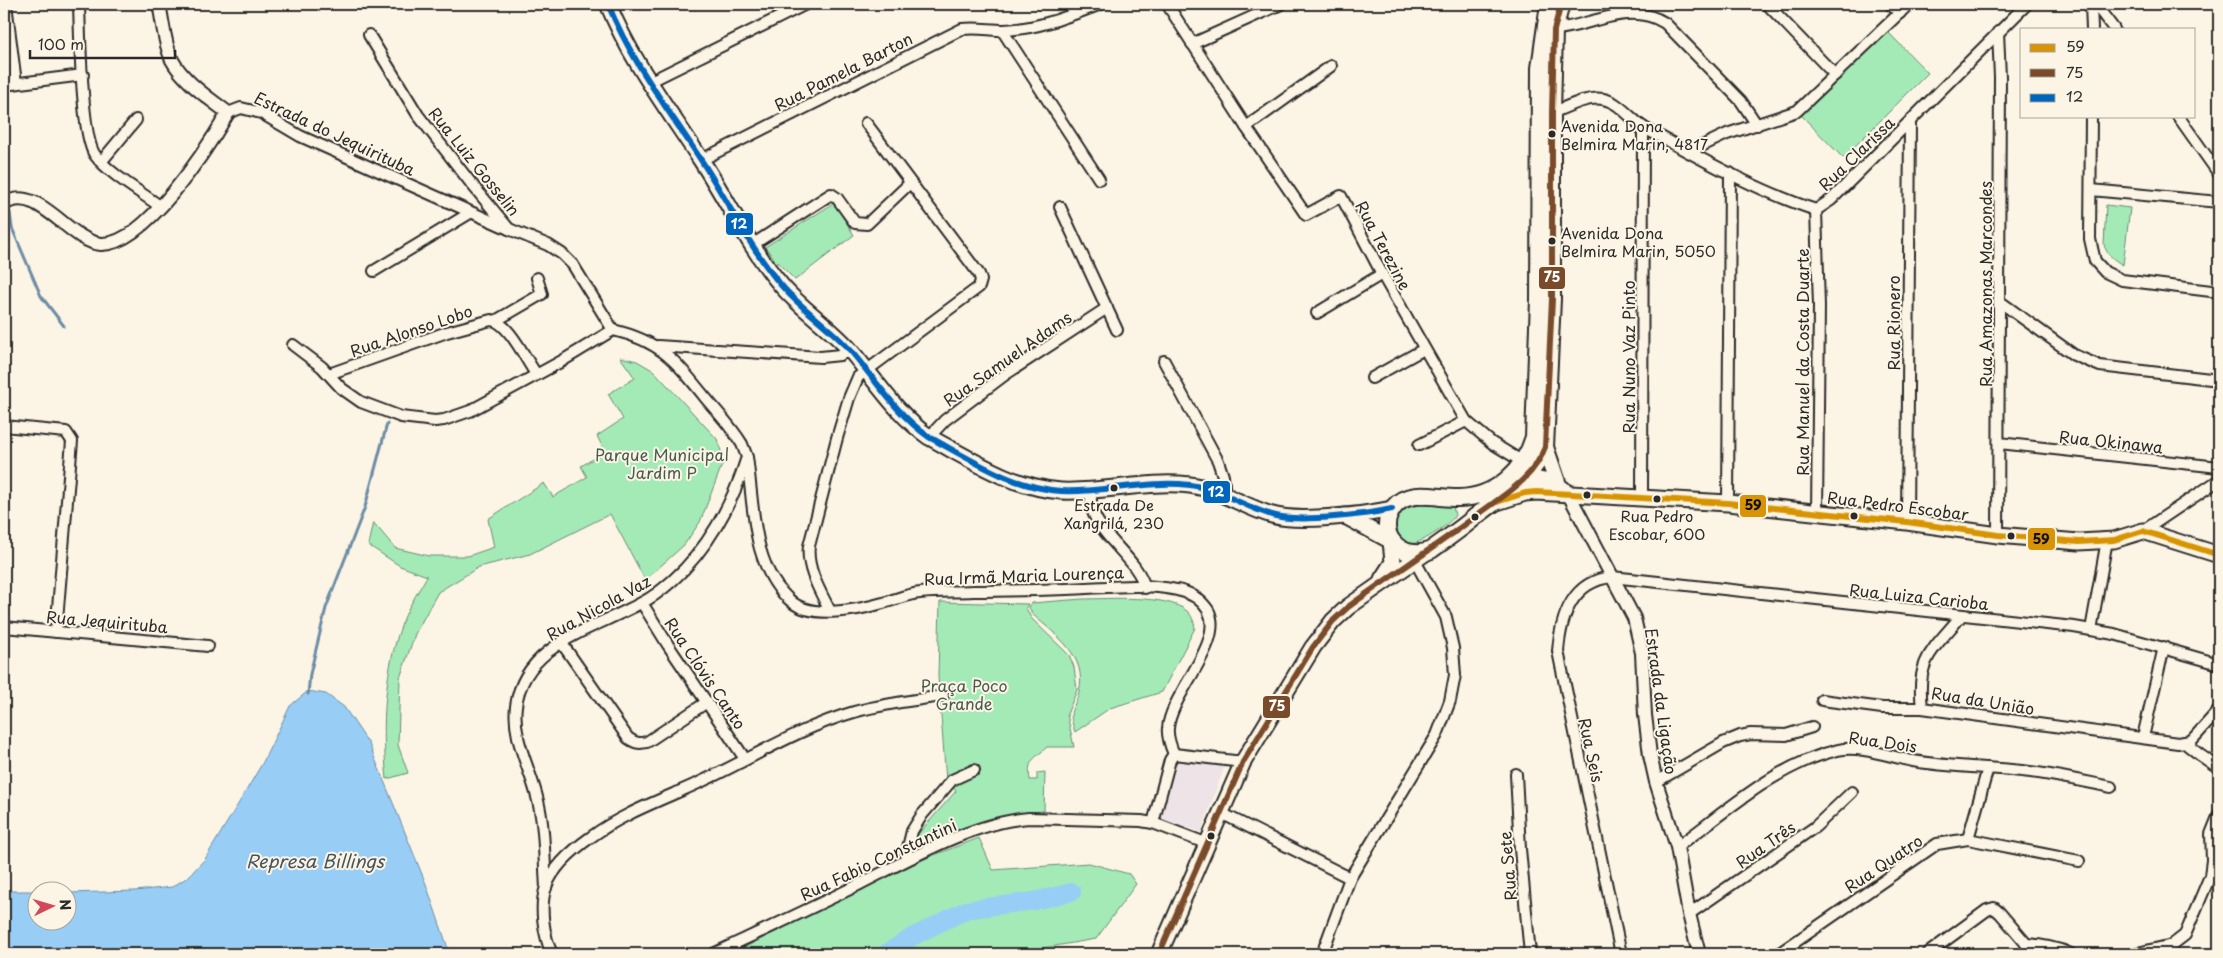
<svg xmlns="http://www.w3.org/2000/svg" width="2223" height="958" font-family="'Playpen Sans',sans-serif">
<rect width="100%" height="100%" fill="#fcf5e5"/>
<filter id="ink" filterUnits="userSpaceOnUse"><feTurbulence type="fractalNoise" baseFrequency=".02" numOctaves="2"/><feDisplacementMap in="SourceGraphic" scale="10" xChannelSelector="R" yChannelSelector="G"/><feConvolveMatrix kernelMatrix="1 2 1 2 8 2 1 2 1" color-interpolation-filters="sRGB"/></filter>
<g filter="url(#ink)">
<!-- built -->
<path fill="#eee4e8" d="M 1175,754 L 1226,763 L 1201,832 L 1159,818 Z"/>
<!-- green -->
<g fill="#a4eab7" stroke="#688a71">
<path d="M 1886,30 L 1928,73 L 1843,158 L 1801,115 Z"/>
<path d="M 834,203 L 854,235 L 795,280 L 775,260 L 765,247 Z"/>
<path d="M 2106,205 L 2130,208 L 2123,265 C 2114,260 2107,255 2104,245 Z"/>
<path d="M 620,357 L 637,361 L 654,371 L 717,439 L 724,460 L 700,522 L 684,545 L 645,580 L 610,514 L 530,554 L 479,567 L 438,592 L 415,634 L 400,678 L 398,745 L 408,773 L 387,779 C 381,726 384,666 405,616 C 411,602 420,589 427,576 L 400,566 L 368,545 L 373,522 L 395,548 L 429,556 L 468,556 L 494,547 L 488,519 L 544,483 L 553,497 L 587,477 L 581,466 L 605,452 L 597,436 L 623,419 L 608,394 L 635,378 Z"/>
<path d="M 1402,502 L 1449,504 L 1453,507 L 1455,515 C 1452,523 1422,543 1412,544 C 1409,545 1404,544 1400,544 L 1389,519 Z"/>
<path d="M 1082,599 C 1109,599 1166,594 1187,611 C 1192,615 1194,622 1195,628 L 1162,692 L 1110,708 L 1075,732 C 1067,707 1073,714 1079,692 C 1088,656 1056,635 1032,614 L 1029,607 L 1032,603 Z"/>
<path d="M 940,602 L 1028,604 L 1026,608 L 1031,618 L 1069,655 L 1074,667 L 1077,690 L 1067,714 L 1074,747 L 1047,747 C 1033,760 1027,760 1030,780 L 1037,780 L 1037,773 L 1045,772 L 1044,811 L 1022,813 L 916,853 L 911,848 L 919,833 L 956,791 L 946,781 L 938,676 Z"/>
<path d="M 979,838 L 993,870 L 1089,863 L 1129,874 L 1136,884 L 1096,939 L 1008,954 L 731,954 L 921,860 Z"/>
</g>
<!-- water -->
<path fill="#98cdf6" stroke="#6c8ca5" d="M 308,691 L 326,694 L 344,707 L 369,744 L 426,884 L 450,954 L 4,954 L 4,891 L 37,891 L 38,920 L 68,920 L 68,893 L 135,891 L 172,887 L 188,877 L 205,859 L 240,801 L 263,762 L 290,706 Z"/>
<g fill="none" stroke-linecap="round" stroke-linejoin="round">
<!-- stream -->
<g stroke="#6c8ca5" stroke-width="3">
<path d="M 10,213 L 12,228 L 41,296 L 64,326"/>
<path d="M 308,694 L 310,674 L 326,608 L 365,507 L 387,424"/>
</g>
<!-- river -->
<g stroke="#98cdf6" stroke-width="18">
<path d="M 972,909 L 1034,901 L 1072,892"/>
<path d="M 885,954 L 914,936 L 966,910"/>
</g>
<defs>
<g id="minor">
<path d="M 6,4 L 16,83"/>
<path d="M 79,4 C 80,33 81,136 95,155 C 108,173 142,193 161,207"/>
<path d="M 1167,4 L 1246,127 L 1306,215 L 1341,196 L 1382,274 L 1466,421 L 1492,443 L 1523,462"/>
<path d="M 1767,4 L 1835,75"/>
<path d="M 1890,4 L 1900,13"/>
<path d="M 2091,4 L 2092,29"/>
<path d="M 2095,4 L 2114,29"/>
<path d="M 1002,30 L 1099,179"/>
<path d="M 1551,30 C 1590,27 1628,0 1665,23 L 1741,101 L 1757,125"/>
<path d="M 369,35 L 418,115 L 470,182 L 509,229 L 548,245 L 562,254 L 573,265 L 613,330"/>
<path d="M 1192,44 L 1281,4"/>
<path d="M 649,82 L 806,4"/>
<path d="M 4,85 L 83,75"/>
<path d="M 228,113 L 241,108 L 261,113 L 300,136 L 509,229"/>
<path d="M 1548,114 C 1564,109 1585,96 1603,99 C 1620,102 1631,120 1646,129 C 1700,158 1757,191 1816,210 L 1831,200 L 2027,4"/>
<path d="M 2091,116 L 2090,239 L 2095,261 L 2105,272 L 2122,280 L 2219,292"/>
<path d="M 2178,116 L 2219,174"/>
<path d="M 1246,127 L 1331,66"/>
<path d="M 1689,152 L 1727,134 L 1797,111 L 1909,4"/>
<path d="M 701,160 L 962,29 C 977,27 990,30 1004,30 C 1038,29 1069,16 1101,4"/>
<path d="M 101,162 L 136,120"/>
<path d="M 2091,190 L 2219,202"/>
<path d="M 1060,207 L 1117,330"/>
<path d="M 1816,210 L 1819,306 L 1817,514"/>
<path d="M 752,245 L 831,194 L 837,198 L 855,223 L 867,224 L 910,183"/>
<path d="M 374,271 L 470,213"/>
<path d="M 1999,301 L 2074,355 L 2100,366 L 2219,380"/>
<path d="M 1317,313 L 1382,274"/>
<path d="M 497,320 L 542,294 L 537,278"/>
<path d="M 293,345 L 322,367 L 341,388 L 361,402 L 401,417 L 435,421 L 444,420 L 470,411 L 562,361 L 613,330 C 660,341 675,360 704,396 C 717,412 731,426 742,444 L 747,457 C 754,505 751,568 792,602 C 812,619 859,610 883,603 C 895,600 907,594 920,593 C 937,591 955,592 973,591 C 1004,591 1036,590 1067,589 C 1103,588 1142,582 1177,590 C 1189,592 1201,599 1208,610 C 1226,642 1171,693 1168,728 C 1167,737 1170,745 1174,754"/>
<path d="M 658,346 L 821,357 L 840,355 L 850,350"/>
<path d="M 1164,361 L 1218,461 L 1223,476 L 1225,495"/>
<path d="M 329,374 L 447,332 L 491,320 C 508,321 526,360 536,374"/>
<path d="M 1372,378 L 1424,349"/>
<path d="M 4,426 L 66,432 L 72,441 L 56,632"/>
<path d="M 929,437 L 945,420 L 1006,374 L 1107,308"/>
<path d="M 1999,443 L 2219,467"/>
<path d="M 1419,445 L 1466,421"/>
<path d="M 1093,488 C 1079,526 1137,553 1145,588"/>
<path d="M 1642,498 L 1643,127"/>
<path d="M 1728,503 L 1730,173"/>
<path d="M 1907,522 L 1910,123"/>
<path d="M 2143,531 L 2219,480"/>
<path d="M 1998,535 L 2000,77 L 1998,32"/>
<path d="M 642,603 L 668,645 L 745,759"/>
<path d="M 830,611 C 820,591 806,568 809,546 L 837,438 L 849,398 L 858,377 L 979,287 L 981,280 L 979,274 L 866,123"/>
<path d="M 1961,616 C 1932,651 1916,659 1922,708 L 2178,743 L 2191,741 L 2219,710"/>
<path d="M 4,627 L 208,646"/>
<path d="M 2091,630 L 2107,540"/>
<path d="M 561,642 L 628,738 C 635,743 639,744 647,742 L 707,702"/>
<path d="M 1822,700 L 1882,708 L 1922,708"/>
<path d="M 2143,737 L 2164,647"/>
<path d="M 2185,743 L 2200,755 L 2219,768"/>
<path d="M 1516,774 L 1520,849 L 1530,954"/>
<path d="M 1656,782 L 1723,743 L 1740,736 L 1751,734 L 1786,735 L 1812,727"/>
<path d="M 1221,813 L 1350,878"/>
<path d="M 1153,823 L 1170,760 L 1174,754 L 1243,762"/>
<path d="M 1968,839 L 1988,768"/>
<path d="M 1677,847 C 1727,811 1777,764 1838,750 C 1861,745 1890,757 1913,761 C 1949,767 1986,767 2022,771 C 2052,774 2082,781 2111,787"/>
<path d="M 905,860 L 912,831 L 922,815 L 952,780 L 974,770"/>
<path d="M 546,888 C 544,859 545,829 538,801 C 531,769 512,740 516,706 C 524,643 595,629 641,603 C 652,598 663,589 672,581 C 707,550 732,505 746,460"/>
<path d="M 1689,914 L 1815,827 L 1852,792"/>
<path d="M 2026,944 C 2043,945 2056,947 2071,954"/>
<path d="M 552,954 C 544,936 539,907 546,887 C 553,867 574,849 591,837 C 626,811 670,797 709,778 C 757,755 802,727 854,712 C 882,704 913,700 943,696"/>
<path d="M 713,954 C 762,931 812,908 860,884 C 910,859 973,822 1029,818 L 1141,821 L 1153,823 L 1208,844"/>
<path d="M 1322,954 L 1350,878 L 1437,735 L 1450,701 L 1455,675 L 1453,648 L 1446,617 L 1415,561"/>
<path d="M 1621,954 L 1558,651 C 1561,616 1572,581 1612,577 L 2074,627 L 2114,634 L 2219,664"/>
<path d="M 1778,954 L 1937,844 L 1968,839 L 2079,861"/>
<path d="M 1927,954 L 1987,910 L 1994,908 L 2000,913 L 2035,954"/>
<path d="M 2133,954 L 2172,945 L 2185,935 L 2210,876 L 2212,860 L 2211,834 L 2219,814"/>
</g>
<g id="tertiary">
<path d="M 4,204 C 38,182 69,242 101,244 C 145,246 208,147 228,113 C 209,98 184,82 172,60 C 164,43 163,22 159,4"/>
<path d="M 1568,493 L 1634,618 L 1642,653 L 1645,715 L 1650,755 L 1656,782 L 1677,847 L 1689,914 L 1699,954"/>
</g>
<g id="secondary">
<path d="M 608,4 C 631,61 668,109 701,160 C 728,201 749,247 781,285 C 801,309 829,326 850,350 C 875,379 896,414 929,437 C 970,459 1013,488 1061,491 C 1104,493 1147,480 1190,485 C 1220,489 1244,507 1272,515 C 1298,523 1364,515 1392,509"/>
<path d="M 1516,471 C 1532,484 1549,477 1563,489"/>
<path d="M 1497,502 L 1525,493 L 1536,492 L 1728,503 L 1907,522 L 1998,535 L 2079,542 L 2114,540 L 2143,531 L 2219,555"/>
<path d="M 1345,516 L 1391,541 L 1393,562 L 1382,579"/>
<path d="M 1159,954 L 1243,762 L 1313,647 L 1333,621 L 1348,607 L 1425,553"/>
</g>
<g id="primary">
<path d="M 1549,4 L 1540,68 L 1539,299 L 1534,437 C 1524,471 1496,497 1459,498 C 1439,499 1409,488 1394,507 C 1373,534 1403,563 1431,550 C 1446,539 1461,529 1475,517 C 1501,496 1533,480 1545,447 L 1552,299 L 1552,113 L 1554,30 L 1561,4"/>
<path d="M 1545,447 L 1558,485"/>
</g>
</defs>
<!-- minor casing -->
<use href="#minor" stroke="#2b2b2b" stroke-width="14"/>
<!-- tertiary casing -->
<use href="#tertiary" stroke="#2b2b2b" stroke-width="16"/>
<!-- secondary casing -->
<use href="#secondary" stroke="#2b2b2b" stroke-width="19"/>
<!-- primary casing -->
<use href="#primary" stroke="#2b2b2b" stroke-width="20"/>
<!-- minor -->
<use href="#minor" stroke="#fcf5e5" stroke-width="10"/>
<!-- tertiary -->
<use href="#tertiary" stroke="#fcf5e5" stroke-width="12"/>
<!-- secondary -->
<use href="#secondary" stroke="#fcf5e5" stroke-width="15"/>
<!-- primary -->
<use href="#primary" stroke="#fcf5e5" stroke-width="16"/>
<defs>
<path id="bus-1" d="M 1497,502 L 1525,493 L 1536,492 L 1728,503 L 1907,522 L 1998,535 L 2079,542 L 2114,540 L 2143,531 L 2219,555"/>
<path id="bus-2" d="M 1159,954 L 1243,762 L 1313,647 L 1333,621 L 1348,607 C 1390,576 1434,548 1476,516 C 1502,496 1534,479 1545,447 L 1552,299 L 1552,113 L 1554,30 L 1561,4"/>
<path id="bus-3" d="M 608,4 C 631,61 668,109 701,160 C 728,201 749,247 781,285 C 801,309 829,326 850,350 C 875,379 896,414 929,437 C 970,459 1013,488 1061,491 C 1104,493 1147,480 1190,485 C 1220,489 1244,507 1272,515 C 1298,523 1364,515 1392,509"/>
</defs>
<!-- bus-1 casing -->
<use href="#bus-1" stroke="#fcf5e5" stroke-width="10"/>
<!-- bus-2 casing -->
<use href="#bus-2" stroke="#fcf5e5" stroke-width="10"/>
<!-- bus-3 casing -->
<use href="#bus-3" stroke="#fcf5e5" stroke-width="10"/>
<!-- bus-1 -->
<use href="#bus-1" stroke="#d89406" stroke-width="6"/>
<!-- bus-2 -->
<use href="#bus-2" stroke="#7a4b2a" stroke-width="6"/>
<!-- bus-3 -->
<use href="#bus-3" stroke="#0065bd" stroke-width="6"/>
</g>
</g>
<!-- markers -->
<g fill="#2b2b2b" stroke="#fcf5e5" stroke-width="2">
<circle cx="1552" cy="134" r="4.5"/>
<circle cx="1552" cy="241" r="4.5"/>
<circle cx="1114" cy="488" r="4.5"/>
<circle cx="1587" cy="495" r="4.5"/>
<circle cx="1657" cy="499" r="4.5"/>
<circle cx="1854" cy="516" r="4.5"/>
<circle cx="1475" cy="517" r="4.5"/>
<circle cx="2011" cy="536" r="4.5"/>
<circle cx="1211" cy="836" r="4.5"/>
</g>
<g text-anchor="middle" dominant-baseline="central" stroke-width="4" stroke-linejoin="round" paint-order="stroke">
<!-- bus labels -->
<g font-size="15" fill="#2b2b2b" stroke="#fcf5e5" text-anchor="start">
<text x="1561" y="125">Avenida Dona<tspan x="1561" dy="18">Belmira Marin, 4817</tspan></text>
<text x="1561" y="232">Avenida Dona<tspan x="1561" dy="18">Belmira Marin, 5050</tspan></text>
<text x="1114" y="504" text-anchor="middle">Estrada De<tspan x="1114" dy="18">Xangrilá, 230</tspan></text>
<text x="1657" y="515" text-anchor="middle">Rua Pedro<tspan x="1657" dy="18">Escobar, 600</tspan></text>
</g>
<!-- street labels -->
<g font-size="16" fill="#2b2b2b" stroke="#fcf5e5">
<text transform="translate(843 71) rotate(-27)">Rua Pamela Barton</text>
<text transform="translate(335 133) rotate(25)">Estrada do Jequirituba</text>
<text transform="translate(1856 153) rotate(-44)">Rua Clarissa</text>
<text transform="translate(475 161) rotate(51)">Rua Luiz Gosselin</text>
<text transform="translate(1384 245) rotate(62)">Rua Terezine</text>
<text transform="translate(1985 284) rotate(-90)">Rua Amazonas Marcondes</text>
<text transform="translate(1893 323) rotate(-90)">Rua Rionero</text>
<text transform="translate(411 330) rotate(-19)">Rua Alonso Lobo</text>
<text transform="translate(1628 357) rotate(-90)">Rua Nuno Vaz Pinto</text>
<text transform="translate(1007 358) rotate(-35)">Rua Samuel Adams</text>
<text transform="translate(1802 362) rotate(-90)">Rua Manuel da Costa Duarte</text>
<text transform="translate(2111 441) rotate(6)">Rua Okinawa</text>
<text transform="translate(1898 505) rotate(7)">Rua Pedro Escobar</text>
<text transform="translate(1024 575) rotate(-2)">Rua Irmã Maria Lourença</text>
<text transform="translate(1919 596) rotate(6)">Rua Luiza Carioba</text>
<text transform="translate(598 607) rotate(-29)">Rua Nicola Vaz</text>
<text transform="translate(107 621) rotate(5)">Rua Jequirituba</text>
<text transform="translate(706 673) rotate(56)">Rua Clóvis Canto</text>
<text transform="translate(1983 700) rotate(9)">Rua da União</text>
<text transform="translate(1662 701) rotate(82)">Estrada da Ligação</text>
<text transform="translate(1883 741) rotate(8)">Rua Dois</text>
<text transform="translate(1592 750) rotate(78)">Rua Seis</text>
<text transform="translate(1765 844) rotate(-35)">Rua Três</text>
<text transform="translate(878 859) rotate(-25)">Rua Fabio Constantini</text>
<text transform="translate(1883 863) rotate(-34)">Rua Quatro</text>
<text transform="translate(1507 866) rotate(-95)">Rua Sete</text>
</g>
<!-- park labels -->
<g font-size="16" fill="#495b4e" stroke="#fcf5e5">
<text x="662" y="454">Parque Municipal<tspan x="662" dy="18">Jardim P</tspan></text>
<text x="964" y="685">Praça Poco<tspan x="964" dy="18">Grande</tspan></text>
</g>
<!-- water labels -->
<g font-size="18" font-style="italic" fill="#46545e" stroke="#fcf5e5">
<text x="315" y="860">Represa Billings</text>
</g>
</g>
<g stroke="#fcf5e5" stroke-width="2">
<rect x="725" y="212" width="29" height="24" rx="5" fill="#0065bd"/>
<rect x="1538" y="266" width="28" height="24" rx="5" fill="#7a4b2a"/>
<rect x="1202" y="480" width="29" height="24" rx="5" fill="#0065bd"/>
<rect x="1739" y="494" width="28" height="24" rx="5" fill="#d89406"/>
<rect x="2027" y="527" width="29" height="24" rx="5" fill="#d89406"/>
<rect x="1262" y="695" width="29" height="24" rx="5" fill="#7a4b2a"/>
</g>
<g font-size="14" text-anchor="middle" font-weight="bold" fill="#fff">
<text x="739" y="229">12</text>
<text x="1552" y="282">75</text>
<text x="1216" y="497">12</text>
<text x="1277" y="711">75</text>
</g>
<g font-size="14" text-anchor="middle" font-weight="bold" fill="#111">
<text x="1753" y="510">59</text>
<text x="2041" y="544">59</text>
</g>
<!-- margin -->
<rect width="2223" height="958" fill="none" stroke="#fcf5e5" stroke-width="20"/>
<rect x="10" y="10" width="2203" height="938" fill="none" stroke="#2b2b2b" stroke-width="2" filter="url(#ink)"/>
<!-- legend -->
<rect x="2020" y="28" width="175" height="90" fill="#fcf5e5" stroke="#a8a49b"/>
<rect x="2030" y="44" width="25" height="8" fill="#d89406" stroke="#a8a49b"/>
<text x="2066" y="52" font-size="15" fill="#2b2b2b">59</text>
<rect x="2030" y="69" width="25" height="8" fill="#7a4b2a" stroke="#a8a49b"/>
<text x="2066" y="78" font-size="15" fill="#2b2b2b">75</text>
<rect x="2030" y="94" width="25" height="8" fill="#0065bd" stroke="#a8a49b"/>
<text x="2066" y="102" font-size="15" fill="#2b2b2b">12</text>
<!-- north arrow -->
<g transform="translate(52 906) rotate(85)"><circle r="24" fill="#fcf5e5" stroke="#a8a49b"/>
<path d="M0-4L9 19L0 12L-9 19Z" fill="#d1495b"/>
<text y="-8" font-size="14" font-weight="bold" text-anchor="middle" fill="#2b2b2b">N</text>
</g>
<!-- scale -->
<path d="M30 50v8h145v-8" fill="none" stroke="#2b2b2b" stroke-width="2.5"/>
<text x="38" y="50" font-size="15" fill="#2b2b2b" stroke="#fcf5e5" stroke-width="4" paint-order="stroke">100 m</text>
</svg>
